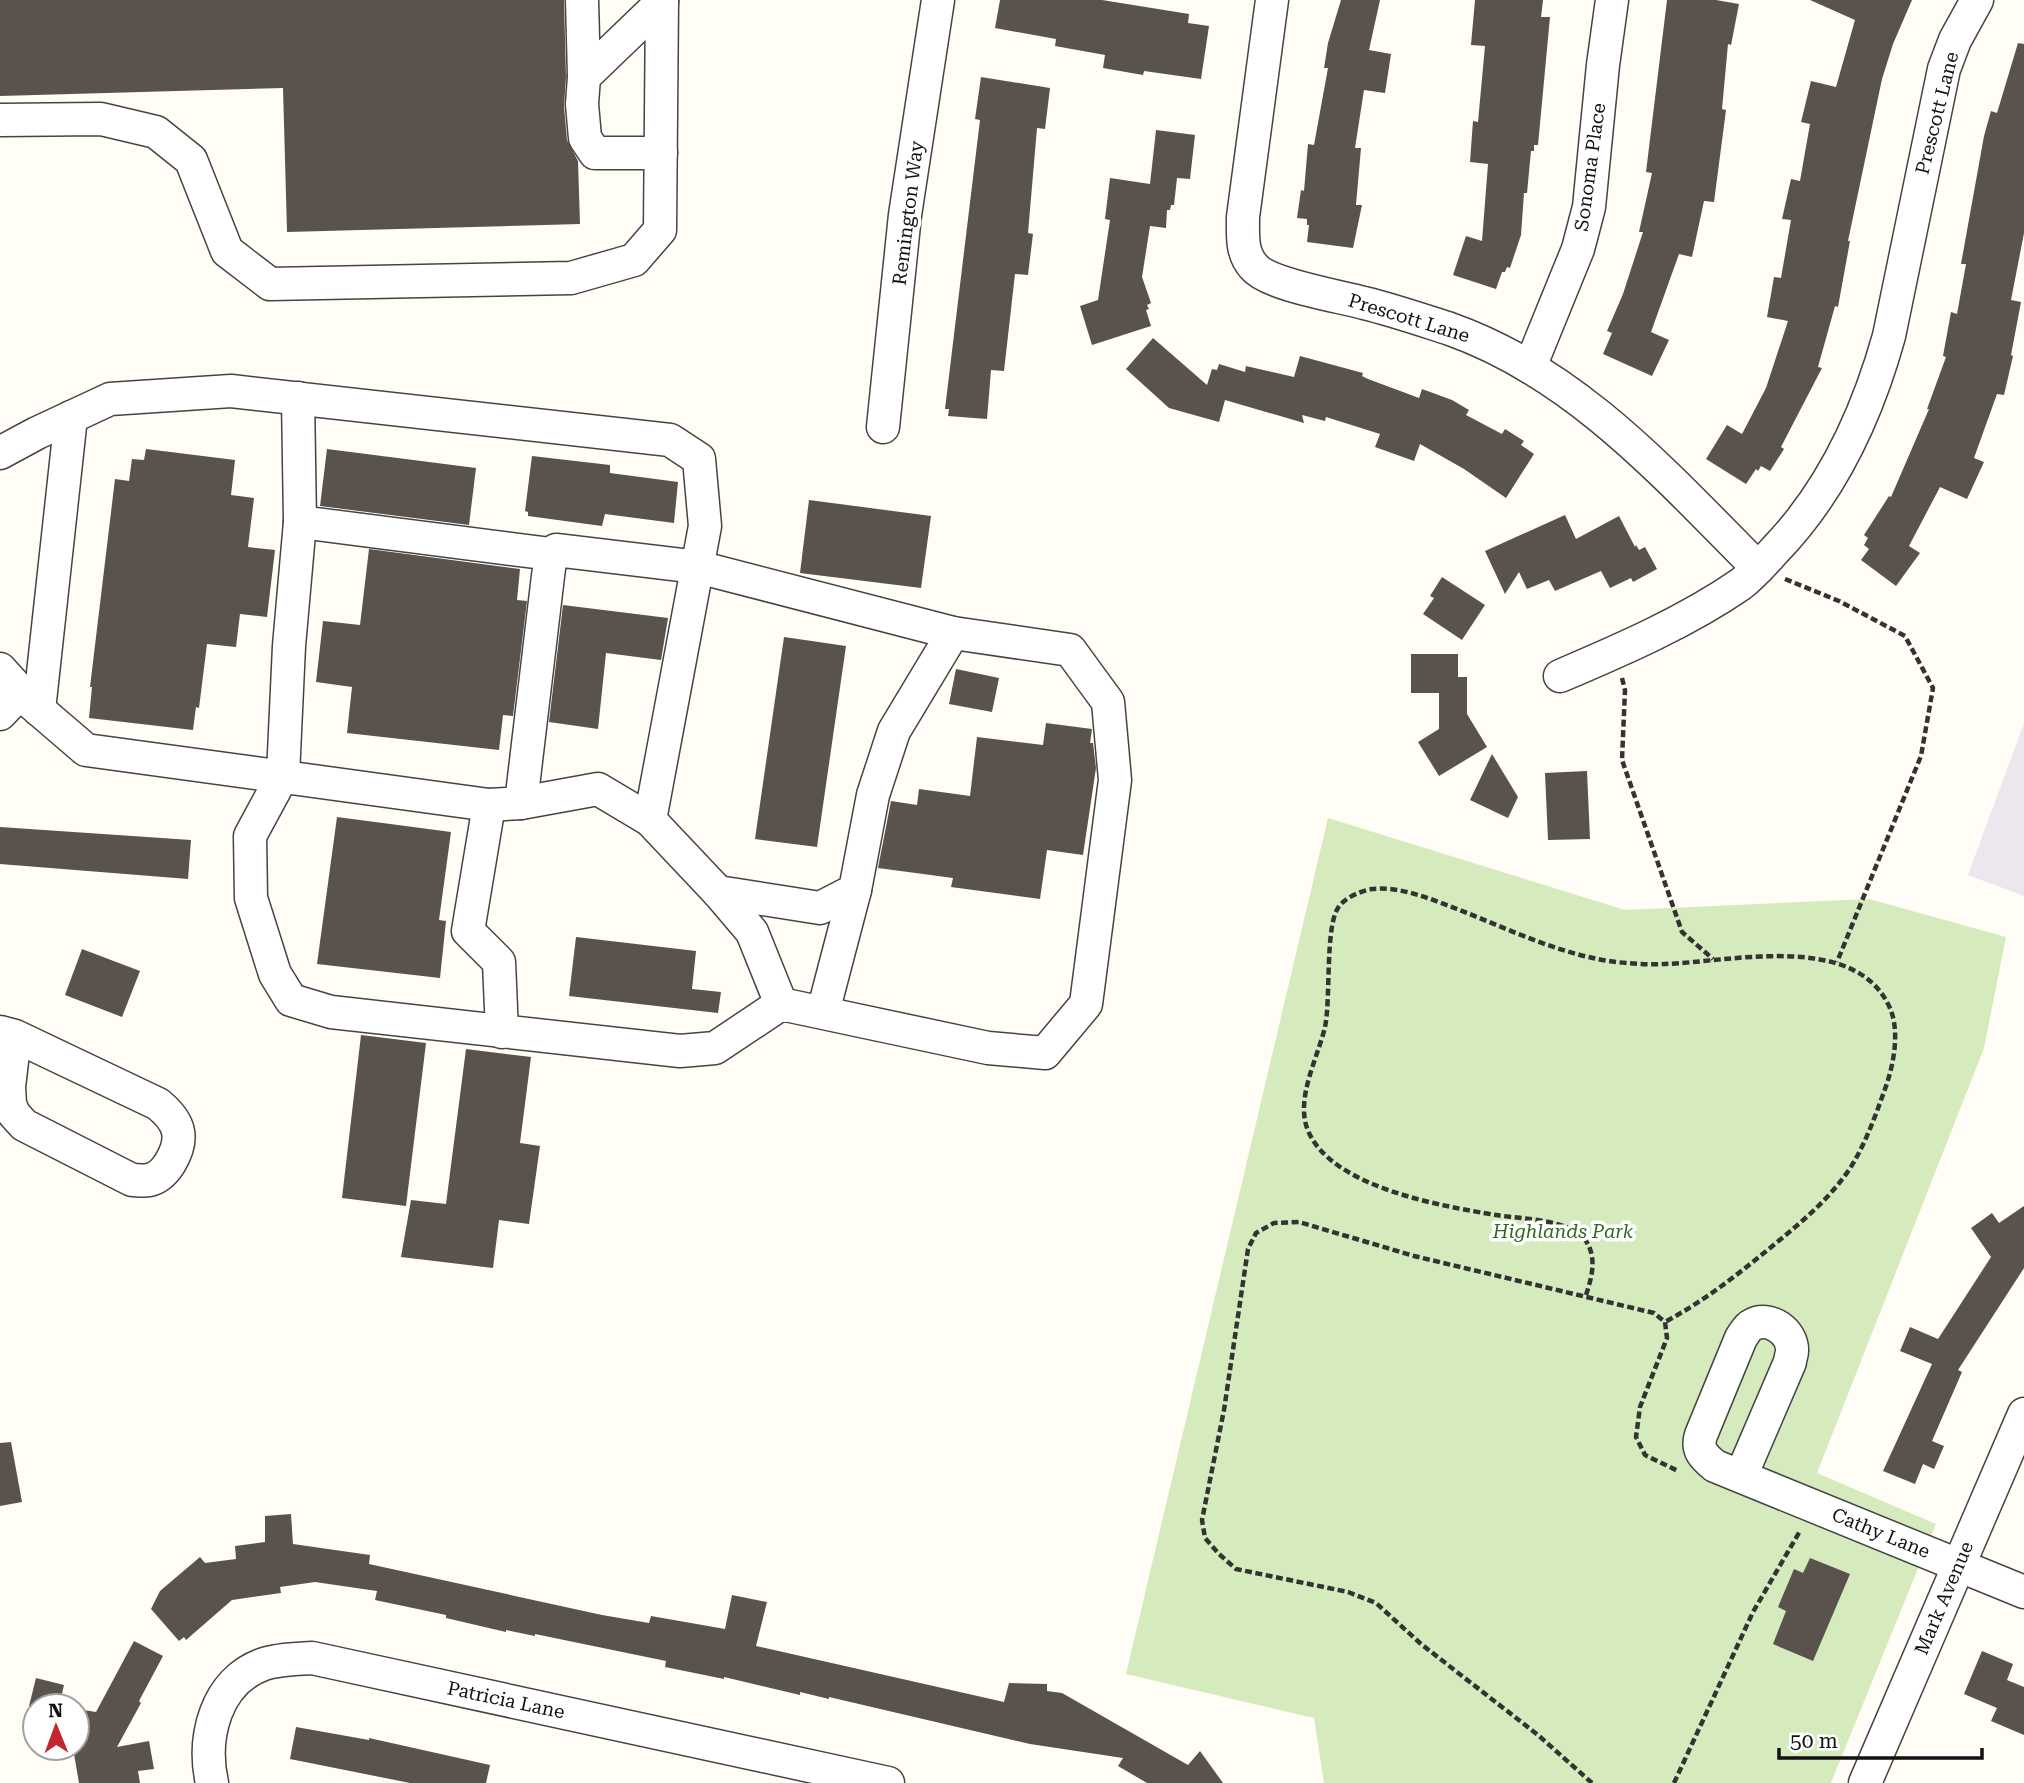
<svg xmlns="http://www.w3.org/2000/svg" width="2024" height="1783" font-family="'Roboto Serif',serif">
<rect width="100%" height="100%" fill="#fffdf5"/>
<!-- industrial -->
<path fill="#eee6ef" d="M 2024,723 L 2024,896 L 1968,875 Z"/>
<!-- green -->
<path fill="#d5ebbd" d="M 1328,818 L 1625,910 L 1869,899 L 2006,937 L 1984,1048 L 1817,1473 L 1936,1524 L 1831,1783 L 1324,1783 L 1314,1718 L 1126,1674 Z"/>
<!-- building -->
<g fill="#5a524d">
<path d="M 0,0 L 564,0 L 566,77 L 564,106 L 567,140 L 578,161 L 580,224 L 287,232 L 283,88 L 0,96 Z"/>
<path d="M 1000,0 L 1102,0 L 1189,14 L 1188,23 L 1209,26 L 1201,79 L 1144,71 L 1143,75 L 1103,68 L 1105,55 L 1055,46 L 1056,39 L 995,28 Z"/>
<path d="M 1341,0 L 1380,0 L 1369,50 L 1391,54 L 1385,93 L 1364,90 L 1355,148 L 1361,148 L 1356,205 L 1362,205 L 1353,248 L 1307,242 L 1309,225 L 1307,225 L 1307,219 L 1297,218 L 1301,190 L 1304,191 L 1308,144 L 1314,145 L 1328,68 L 1324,68 L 1328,43 Z"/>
<path d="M 1475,0 L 1543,0 L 1541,17 L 1550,17 L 1538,145 L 1534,145 L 1534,151 L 1531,151 L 1527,193 L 1524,193 L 1521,235 L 1510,268 L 1507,267 L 1505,272 L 1502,272 L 1496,289 L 1453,275 L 1466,236 L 1482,241 L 1488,164 L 1470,162 L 1473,121 L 1478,122 L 1485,46 L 1471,45 Z"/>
<path d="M 1667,0 L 1716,0 L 1739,4 L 1731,45 L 1728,44 L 1722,109 L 1726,110 L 1714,202 L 1704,201 L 1692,257 L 1679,254 L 1651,332 L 1669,340 L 1652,376 L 1603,354 L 1612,333 L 1607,331 L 1623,294 L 1643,232 L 1639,232 L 1652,173 L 1646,172 Z"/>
<path d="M 1810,0 L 1912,0 L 1893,44 L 1882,79 L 1848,241 L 1850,241 L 1838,307 L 1835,306 L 1818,367 L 1822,368 L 1781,447 L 1784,449 L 1770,471 L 1761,466 L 1758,471 L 1756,469 L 1746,484 L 1706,459 L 1727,425 L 1742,434 L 1766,388 L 1788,321 L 1767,317 L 1774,277 L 1781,278 L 1791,220 L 1782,219 L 1791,179 L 1800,181 L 1810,124 L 1801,122 L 1811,81 L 1836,87 L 1855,20 Z"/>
<path d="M 2018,43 L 2024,44 L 2024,233 L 2011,300 L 2021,302 L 2011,355 L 2013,356 L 2004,395 L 1997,394 L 1974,458 L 1984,462 L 1967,499 L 1940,487 L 1909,546 L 1920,553 L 1896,586 L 1861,560 L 1869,549 L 1864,545 L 1868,538 L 1864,535 L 1889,496 L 1891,497 L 1929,409 L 1927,409 L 1946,357 L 1943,356 L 1951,312 L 1957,314 L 1966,264 L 1961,264 L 1984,136 L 1991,111 L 1997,113 Z"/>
<path d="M 981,77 L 1050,88 L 1045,129 L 1037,128 L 1028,233 L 1033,234 L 1028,275 L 1015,274 L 1004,371 L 991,370 L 987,419 L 948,416 L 949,409 L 945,409 L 980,120 L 975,119 Z"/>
<path d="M 1156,130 L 1195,135 L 1190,179 L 1177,178 L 1174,205 L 1171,205 L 1170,210 L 1167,210 L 1166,228 L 1150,226 L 1142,277 L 1151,303 L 1147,305 L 1149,309 L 1146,310 L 1151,326 L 1092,345 L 1080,306 L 1098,300 L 1110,220 L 1105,219 L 1110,178 L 1150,184 Z"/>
<path d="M 1153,338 L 1207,385 L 1212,369 L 1217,370 L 1219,364 L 1245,372 L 1246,366 L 1294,377 L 1300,356 L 1363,373 L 1362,376 L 1368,379 L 1419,398 L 1422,389 L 1452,400 L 1469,410 L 1466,415 L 1502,434 L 1505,429 L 1524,441 L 1521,445 L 1534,454 L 1506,498 L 1464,469 L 1420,444 L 1414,461 L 1375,447 L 1380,434 L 1326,417 L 1325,421 L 1302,415 L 1304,423 L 1225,400 L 1219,422 L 1169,408 L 1126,369 Z"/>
<path d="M 146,449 L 235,460 L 231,495 L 254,498 L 248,547 L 275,550 L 267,617 L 240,614 L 236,647 L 207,644 L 199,708 L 196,707 L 193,730 L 89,718 L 92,687 L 90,687 L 115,479 L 129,481 L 132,459 L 144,460 Z"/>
<path d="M 327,449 L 476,468 L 469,525 L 320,506 Z"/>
<path d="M 532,456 L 610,465 L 610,473 L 678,482 L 674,523 L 605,514 L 602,526 L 528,516 L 528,512 L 525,511 Z"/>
<path d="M 809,500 L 931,516 L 921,588 L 800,573 Z"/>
<path d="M 1565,515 L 1576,539 L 1619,516 L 1635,547 L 1636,545 L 1639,550 L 1645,547 L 1657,569 L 1633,582 L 1631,578 L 1610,588 L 1601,571 L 1555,591 L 1549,580 L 1527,589 L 1519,572 L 1505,594 L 1485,551 Z"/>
<path d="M 369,549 L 520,569 L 517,600 L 527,601 L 513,716 L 503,715 L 499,750 L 347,733 L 352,687 L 316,682 L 323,621 L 360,625 Z"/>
<path d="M 1442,577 L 1485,605 L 1462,640 L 1423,614 L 1434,598 L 1430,596 Z"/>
<path d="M 563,605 L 668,618 L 661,660 L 606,653 L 598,729 L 549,722 Z"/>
<path d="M 784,637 L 846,646 L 817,847 L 755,839 Z"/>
<path d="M 1411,654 L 1458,654 L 1458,677 L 1467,677 L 1467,714 L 1487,747 L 1439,776 L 1418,742 L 1439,729 L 1439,693 L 1411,693 Z"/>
<path d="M 956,669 L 999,678 L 992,712 L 949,704 Z"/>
<path d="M 1046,723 L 1092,729 L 1090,743 L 1093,743 L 1096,768 L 1083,855 L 1047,850 L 1040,899 L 951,887 L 953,878 L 878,868 L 891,801 L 917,805 L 919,789 L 970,796 L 977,737 L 1043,745 Z"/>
<path d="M 1492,754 L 1518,797 L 1508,818 L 1470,800 Z"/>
<path d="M 1587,771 L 1590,839 L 1548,840 L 1545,773 Z"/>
<path d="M 337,817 L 451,832 L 439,920 L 446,921 L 440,978 L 317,964 Z"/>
<path d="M 0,827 L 191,840 L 188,879 L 0,864 Z"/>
<path d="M 576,937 L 696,951 L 692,989 L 721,992 L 718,1013 L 569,996 Z"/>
<path d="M 82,949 L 140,971 L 122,1017 L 65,995 Z"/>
<path d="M 361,1035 L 426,1043 L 406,1206 L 342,1198 Z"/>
<path d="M 466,1049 L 531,1057 L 520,1143 L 540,1146 L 529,1224 L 499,1220 L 493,1268 L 401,1257 L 411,1200 L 446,1204 Z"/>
<path d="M 2024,1206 L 2024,1268 L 1958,1370 L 1962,1372 L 1932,1441 L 1944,1446 L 1934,1469 L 1923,1464 L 1915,1484 L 1883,1471 L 1932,1364 L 1900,1351 L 1910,1327 L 1938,1339 L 1991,1257 L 1971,1228 L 1992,1213 L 1999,1223 Z"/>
<path d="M 11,1442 L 22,1502 L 0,1506 L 0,1443 Z"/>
<path d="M 291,1514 L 293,1544 L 370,1555 L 369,1564 L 602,1615 L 649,1623 L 651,1616 L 725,1629 L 732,1595 L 767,1602 L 756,1646 L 1004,1702 L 1009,1683 L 1047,1684 L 1047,1691 L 1062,1693 L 1188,1765 L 1200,1751 L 1223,1783 L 1147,1783 L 1118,1766 L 1123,1758 L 1030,1744 L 829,1697 L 829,1699 L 800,1692 L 800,1695 L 724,1677 L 724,1679 L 665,1667 L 666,1661 L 535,1634 L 535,1636 L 506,1630 L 506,1632 L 446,1618 L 446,1615 L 375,1600 L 377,1591 L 315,1582 L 280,1587 L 281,1593 L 232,1600 L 186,1640 L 184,1637 L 179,1641 L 151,1609 L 160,1591 L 200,1557 L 205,1563 L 236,1559 L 235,1546 L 265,1542 L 265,1516 Z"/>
<path d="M 1810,1558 L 1850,1574 L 1813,1661 L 1773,1644 L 1786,1611 L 1778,1607 L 1794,1569 L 1803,1573 Z"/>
<path d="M 134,1641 L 163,1656 L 139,1701 L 141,1703 L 117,1747 L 149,1741 L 154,1769 L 138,1771 L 140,1783 L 79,1783 L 73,1748 L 77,1748 L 77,1709 L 96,1712 Z"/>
<path d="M 1982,1651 L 2013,1664 L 2007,1680 L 2024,1687 L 2024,1735 L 1991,1721 L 1997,1708 L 1964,1694 Z"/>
<path d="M 36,1678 L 64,1685 L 59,1706 L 29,1706 Z"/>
<path d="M 296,1727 L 369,1740 L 369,1738 L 490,1765 L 486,1783 L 410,1783 L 290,1759 Z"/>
</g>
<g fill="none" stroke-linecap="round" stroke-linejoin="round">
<defs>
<g id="minor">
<path d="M 582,0 L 584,77"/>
<path d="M 1272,0 L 1243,217 C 1243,235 1241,253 1254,267 C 1269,285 1339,296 1364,303 C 1393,310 1422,320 1450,329 C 1577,374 1666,476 1758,568"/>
<path d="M 0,120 L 101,119 L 156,132 L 191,160 L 227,251 L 270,284 L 571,278 L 634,260 L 660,230 L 662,0"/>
<path d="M 661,153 L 595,153 L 585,138 L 582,104 L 584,77 L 662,2"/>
<path d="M 1530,367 L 1578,249 L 1589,207 L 1603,65 L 1612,0"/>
<path d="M 298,398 L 300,522 L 289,646 L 283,775 L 250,836 L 251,898 L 275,974 L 291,1000 L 331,1012 L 680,1051 L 715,1048 L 781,1004 L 988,1048 L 1045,1053 L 1086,1004 L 1115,780 L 1108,702 L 1070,650 L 953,633 L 698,567 L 556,550 L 551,554 L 548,576 L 521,803"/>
<path d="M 883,427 L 905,215 L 938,0"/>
<path d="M 0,453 L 37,433 L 110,399 L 231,391 L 670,440 L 699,459 L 705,526 L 650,820"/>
<path d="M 300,522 L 551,554"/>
<path d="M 0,669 L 30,702 L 86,750 L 489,805 L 521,803 L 598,789 L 650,820 L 718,892 L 752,932 L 781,1004"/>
<path d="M 1560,676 C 1621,650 1686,622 1741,584 C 1754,574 1764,562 1775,550 C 1833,490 1867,415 1889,336 L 1944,69 L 1955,40 L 1977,0"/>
<path d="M 39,710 L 71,417"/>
<path d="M 0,714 L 21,692"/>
<path d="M 489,805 L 468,931 L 499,962 L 502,1032"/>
<path d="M 718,892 L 820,908 L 855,890 L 873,795 L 894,731 L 953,633"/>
<path d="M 823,1012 L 855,890"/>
<path d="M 0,1032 L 15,1036 L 158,1104 C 180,1122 185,1138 170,1163 C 165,1171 159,1178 149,1180 C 144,1181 137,1180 132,1180 L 24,1125 L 14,1114 L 10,1104 L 9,1087 L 15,1036"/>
<path d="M 1741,1476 L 1790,1362 C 1790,1358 1792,1355 1792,1351 C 1793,1332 1769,1315 1752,1325 C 1747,1327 1744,1334 1741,1338 L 1701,1435 C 1696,1450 1704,1457 1715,1466 L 2024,1592"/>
<path d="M 212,1783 C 202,1738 215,1681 264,1664 C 279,1659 296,1659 312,1658 L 888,1783"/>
<path d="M 1865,1783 L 2024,1414"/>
</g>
</defs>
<!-- minor casing -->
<use href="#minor" stroke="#444" stroke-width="35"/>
<!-- path -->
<g stroke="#333" stroke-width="4.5" stroke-dasharray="7 3.5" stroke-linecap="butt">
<path d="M 1785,579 L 1839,601 L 1905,636 L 1933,688 L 1921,756 L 1837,962"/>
<path d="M 1622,678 L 1625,690 L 1622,760 L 1682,932 L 1713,959"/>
<path d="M 1586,1295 C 1592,1277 1597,1258 1586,1241 C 1571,1219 1520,1219 1496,1215 C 1441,1206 1328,1187 1307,1128 C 1296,1097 1318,1057 1325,1027 C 1331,998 1325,928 1338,908 C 1344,898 1360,891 1372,889 C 1400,886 1431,899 1457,909 C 1501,926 1546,948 1593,958 C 1615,963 1642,965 1665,964 C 1729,962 1852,932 1888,1004 C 1901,1028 1894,1064 1885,1089 C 1875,1117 1865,1145 1849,1170 C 1828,1200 1804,1220 1776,1243 C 1741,1272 1706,1300 1665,1322"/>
<path d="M 1592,1783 L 1538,1735 L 1421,1644 L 1376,1603 L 1348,1592 L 1236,1569 L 1219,1554 L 1205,1538 L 1202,1520 L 1224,1410 L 1248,1249 L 1256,1233 L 1274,1223 L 1299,1222 L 1414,1256 L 1654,1313 L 1665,1322 L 1667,1338 L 1640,1407 L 1636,1437 L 1645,1455 L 1678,1471"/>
<path d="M 1674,1783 L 1753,1612 L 1800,1531"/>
</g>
<!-- minor -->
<use href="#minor" stroke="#fff" stroke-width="32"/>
</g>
<g text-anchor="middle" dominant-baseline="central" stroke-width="7" stroke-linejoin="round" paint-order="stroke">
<!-- street labels -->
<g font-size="19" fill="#111" stroke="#fff">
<text transform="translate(1937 113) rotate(-76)">Prescott Lane</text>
<text transform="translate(1590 167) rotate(-82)">Sonoma Place</text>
<text transform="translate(908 213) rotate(-83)">Remington Way</text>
<text transform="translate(1409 318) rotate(17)">Prescott Lane</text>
<text transform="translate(1881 1533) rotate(22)">Cathy Lane</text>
<text transform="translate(1944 1598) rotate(-67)">Mark Avenue</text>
<text transform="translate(506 1700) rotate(12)">Patricia Lane</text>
</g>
<!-- park labels -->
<g font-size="19" font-style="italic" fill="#2f6b1f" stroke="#fff">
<text x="1563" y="1231">Highlands Park</text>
</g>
</g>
<!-- north arrow -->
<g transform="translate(56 1727) rotate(359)"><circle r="33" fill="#ffffff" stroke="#a0a0a0" stroke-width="2"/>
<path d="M0-5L12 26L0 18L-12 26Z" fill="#c4262e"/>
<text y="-10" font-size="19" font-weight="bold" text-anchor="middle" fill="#111111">N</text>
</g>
<!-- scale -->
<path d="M1779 1748v10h203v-10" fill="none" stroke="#111111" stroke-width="3.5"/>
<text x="1790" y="1748" font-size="21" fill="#111111" stroke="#ffffff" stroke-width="5" paint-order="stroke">50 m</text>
</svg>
